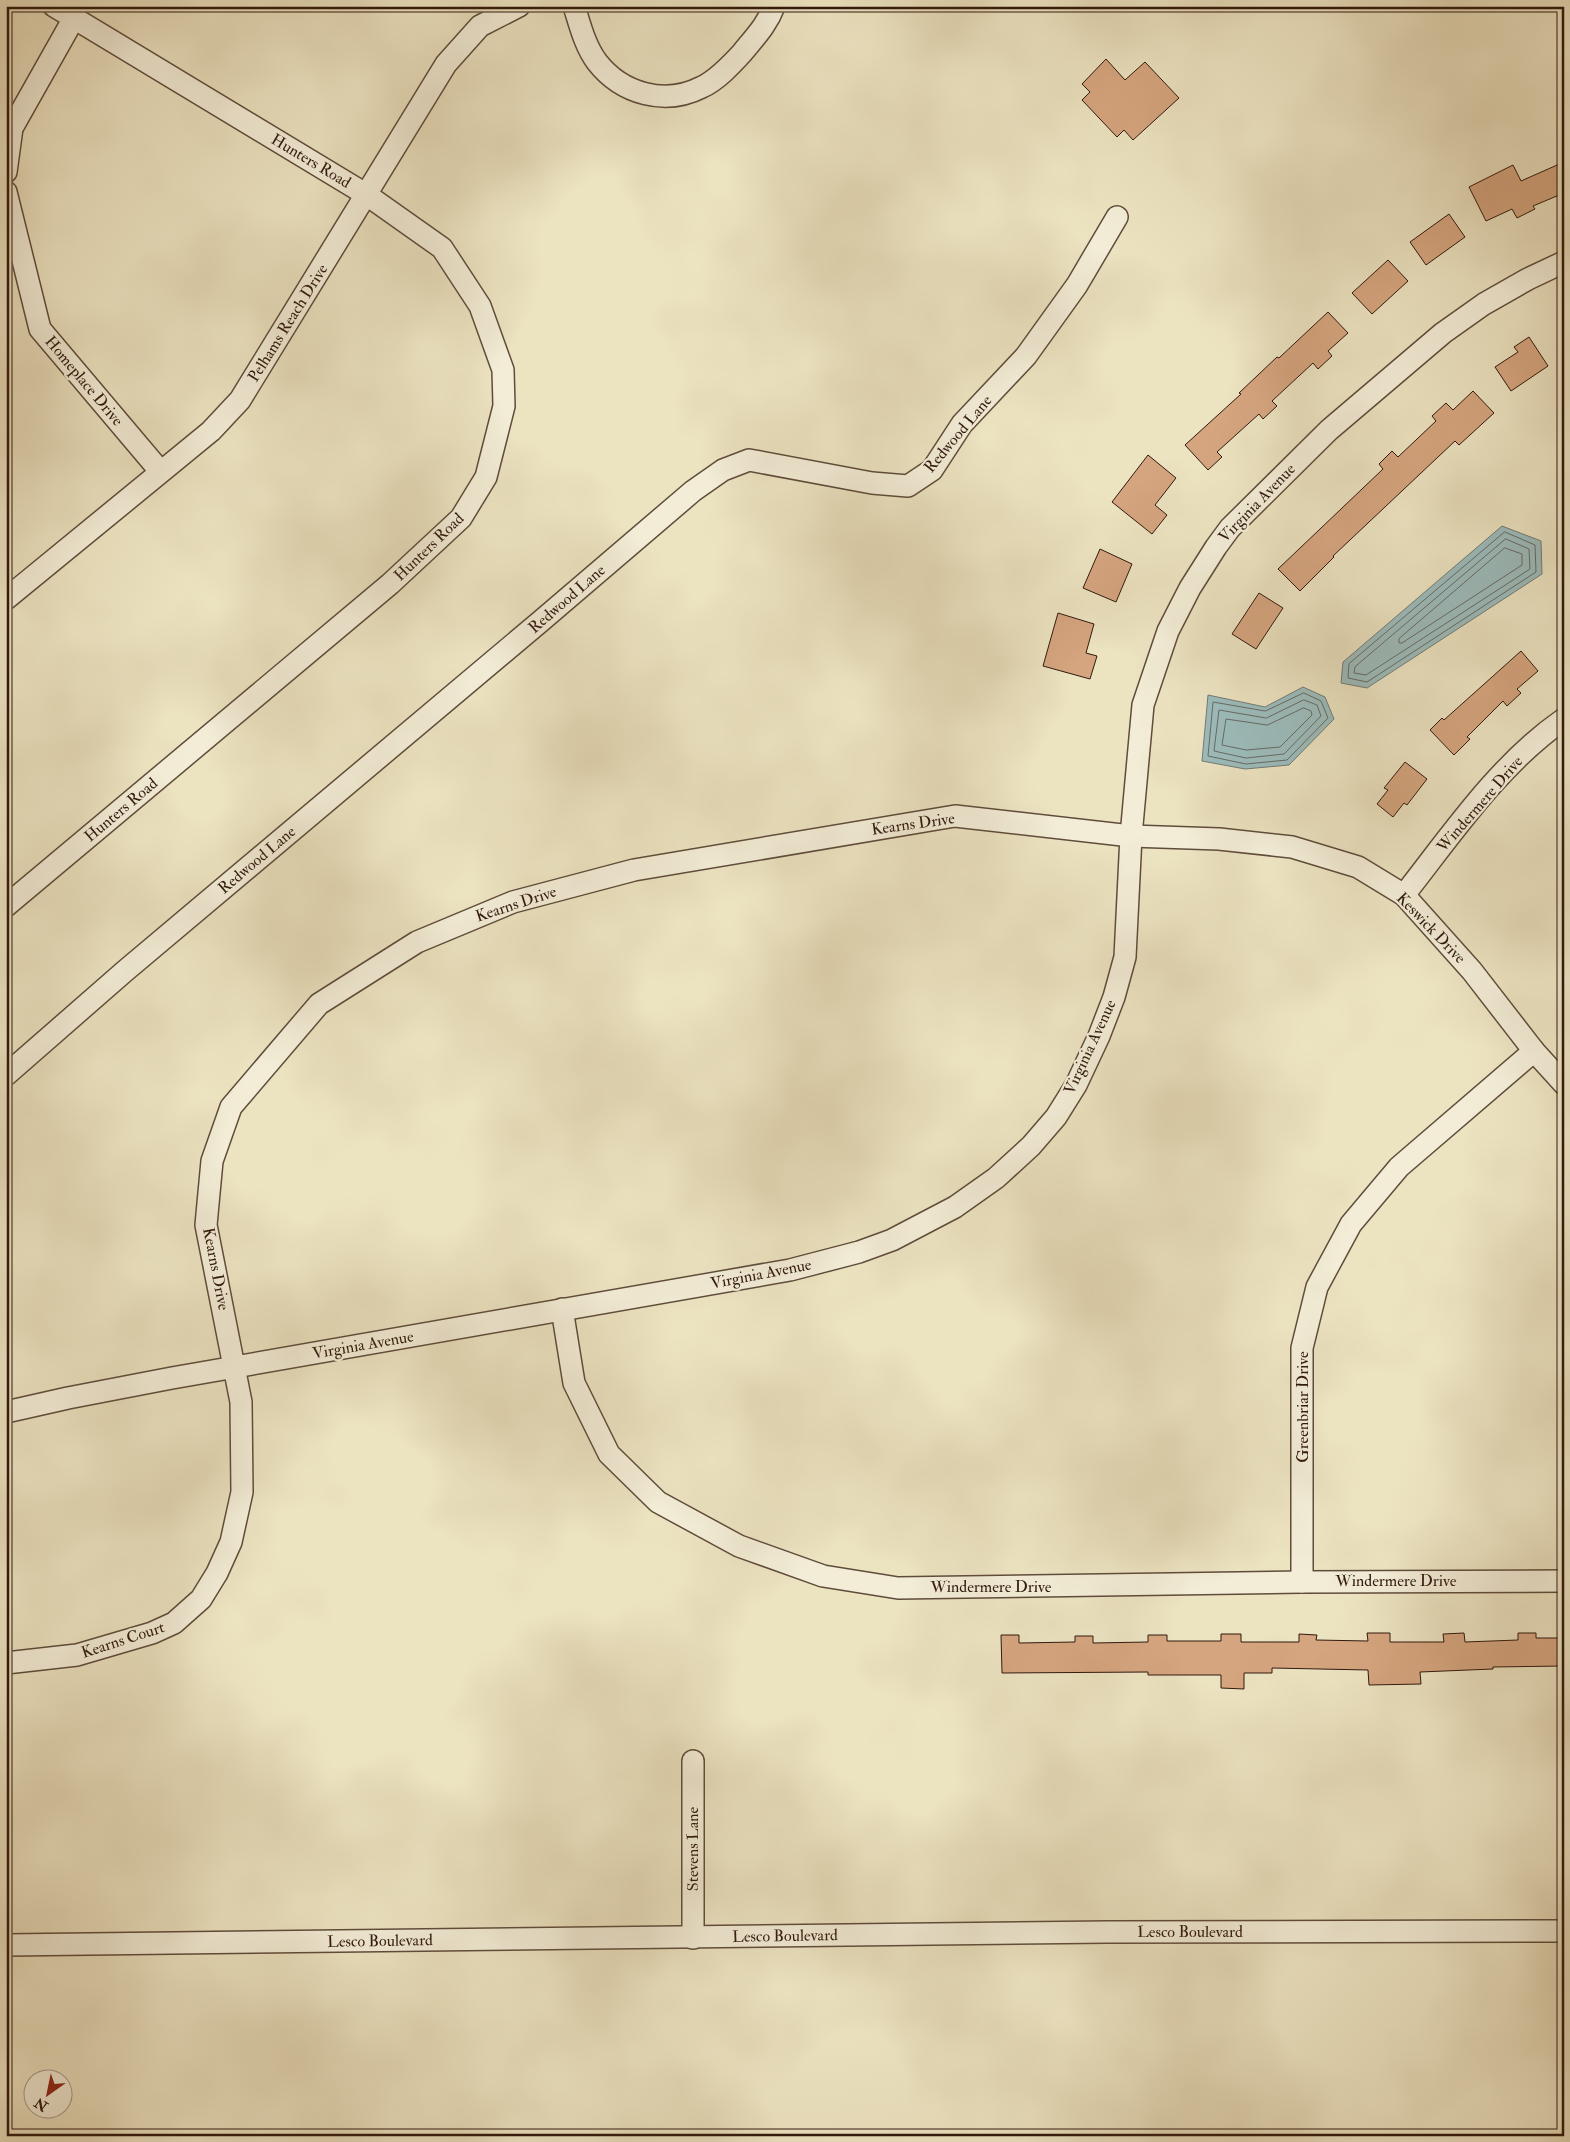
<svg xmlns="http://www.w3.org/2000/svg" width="1570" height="2142" font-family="'IM FELL Double Pica',serif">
<rect width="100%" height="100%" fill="#ece3c1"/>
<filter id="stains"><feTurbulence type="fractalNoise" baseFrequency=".004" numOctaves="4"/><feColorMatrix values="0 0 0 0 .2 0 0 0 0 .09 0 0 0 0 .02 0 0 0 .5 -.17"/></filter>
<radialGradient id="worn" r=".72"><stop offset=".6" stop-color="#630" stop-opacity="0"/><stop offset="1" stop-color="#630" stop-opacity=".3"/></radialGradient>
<!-- water -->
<g fill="#9cbcbc" stroke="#717b76">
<path d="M 1502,526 L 1541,541 L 1542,574 L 1367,688 L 1341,683 L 1343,662 Z"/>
<path d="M 1303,687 L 1325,697 L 1334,719 L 1289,765 L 1245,769 L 1202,761 L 1208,695 L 1265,707 Z"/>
</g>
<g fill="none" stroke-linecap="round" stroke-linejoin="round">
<!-- shore -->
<g stroke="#666a65" stroke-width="1">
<path d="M 1505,532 L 1535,545 L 1536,572 L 1367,682 L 1348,678 L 1349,664 Z"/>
<path d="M 1506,539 L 1529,549 L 1530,569 L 1366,675 L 1354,673 L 1355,667 Z"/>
<path d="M 1505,548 L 1522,554 L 1522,565 L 1402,643 L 1399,643 L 1399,639 Z"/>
<path d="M 1304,693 L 1321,701 L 1328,718 L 1287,760 L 1246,764 L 1208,756 L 1213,702 L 1265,711 Z"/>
<path d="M 1304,700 L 1317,705 L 1321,716 L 1284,754 L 1246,758 L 1214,751 L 1219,710 L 1266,718 Z"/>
<path d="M 1304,708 L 1311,711 L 1312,715 L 1280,747 L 1246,750 L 1222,745 L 1226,719 L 1267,725 Z"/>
</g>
</g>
<!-- building -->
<g fill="#d5a57f" stroke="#30190e">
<path d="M 1106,59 L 1125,80 L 1145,62 L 1179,98 L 1133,140 L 1124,130 L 1117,137 L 1082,100 L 1090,92 L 1082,84 Z"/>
<path d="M 1564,162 L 1564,193 L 1533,206 L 1535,209 L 1517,218 L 1512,209 L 1486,221 L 1469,187 L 1513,165 L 1521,181 Z"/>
<path d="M 1449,214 L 1465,237 L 1426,265 L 1410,242 Z"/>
<path d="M 1388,260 L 1408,281 L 1372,314 L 1352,293 Z"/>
<path d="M 1328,312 L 1348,333 L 1328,351 L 1332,356 L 1318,369 L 1313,363 L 1272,401 L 1277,406 L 1263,419 L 1259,414 L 1217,452 L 1222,457 L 1208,470 L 1185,445 L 1241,394 L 1239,393 L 1277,357 L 1279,358 Z"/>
<path d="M 1529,337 L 1548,366 L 1511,391 L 1495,367 L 1518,352 L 1514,347 Z"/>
<path d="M 1473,391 L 1494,413 L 1459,445 L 1455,441 L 1333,556 L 1334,557 L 1300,591 L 1278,569 L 1383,469 L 1379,464 L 1392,451 L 1398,457 L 1436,421 L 1432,416 L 1446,403 L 1453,410 Z"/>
<path d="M 1148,455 L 1176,478 L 1155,505 L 1167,515 L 1152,534 L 1112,502 Z"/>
<path d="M 1100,549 L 1132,564 L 1116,602 L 1083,588 Z"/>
<path d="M 1259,593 L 1283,608 L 1256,649 L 1232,634 Z"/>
<path d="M 1058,613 L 1094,624 L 1086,653 L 1097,656 L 1090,679 L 1043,666 Z"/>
<path d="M 1521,651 L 1538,671 L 1517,689 L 1521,693 L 1507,706 L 1503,701 L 1467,737 L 1470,739 L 1454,755 L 1430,730 L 1442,718 L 1444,720 Z"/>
<path d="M 1405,762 L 1427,779 L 1407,805 L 1404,803 L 1393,817 L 1377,804 L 1388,790 L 1384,788 Z"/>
<path d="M 1367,1633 L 1390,1633 L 1390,1642 L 1444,1642 L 1443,1634 L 1464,1633 L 1465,1642 L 1518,1640 L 1518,1633 L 1536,1633 L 1536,1638 L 1564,1638 L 1564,1666 L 1493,1667 L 1493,1669 L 1420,1672 L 1421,1684 L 1369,1685 L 1368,1670 L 1272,1668 L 1272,1673 L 1244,1673 L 1244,1689 L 1221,1688 L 1221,1675 L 1148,1675 L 1148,1672 L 1002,1673 L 1001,1635 L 1019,1635 L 1019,1643 L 1075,1642 L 1075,1636 L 1093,1636 L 1093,1643 L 1148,1642 L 1148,1635 L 1167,1635 L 1167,1641 L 1221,1641 L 1221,1634 L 1241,1634 L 1241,1642 L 1299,1642 L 1299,1634 L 1317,1635 L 1316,1640 L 1368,1641 Z"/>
</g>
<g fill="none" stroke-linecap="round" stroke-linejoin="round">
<defs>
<g id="minor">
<path d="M 574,6 C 580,25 585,46 597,62 C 622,94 665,106 702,87 C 717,80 731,65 742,53 C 755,37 767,25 774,6"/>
<path d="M 6,172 L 12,128 L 74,18"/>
<path d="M 6,192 L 40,329 L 160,471"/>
<path d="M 6,599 L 211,431 L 240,400 L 446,64 L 480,26 L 519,6"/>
<path d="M 1404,895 C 1452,834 1499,764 1564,719"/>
<path d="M 6,906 L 390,584 L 461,518 L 486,477 L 504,406 L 503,370 L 480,306 L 442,248 L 367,195 L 54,6"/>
<path d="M 6,1075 L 125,971 L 541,621 L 693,491 L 723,470 L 749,460 L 872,483 L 908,486 L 932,470 L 962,424 L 1026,356 L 1077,285 L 1117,217"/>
<path d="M 562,1309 L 574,1383 L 609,1454 L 658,1502 L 739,1546 L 823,1576 L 898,1588 L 1302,1582 L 1564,1581"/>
<path d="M 6,1412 L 68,1398 L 172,1378 L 790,1270 L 859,1252 L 892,1240 L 955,1207 L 996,1178 L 1031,1146 L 1056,1117 L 1076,1085 L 1099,1036 L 1114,997 L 1125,957 L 1131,836 L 1143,705 L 1168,631 L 1190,588 L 1216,547 L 1230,528 L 1329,430 L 1443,333 L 1484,304 L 1528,279 L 1564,262"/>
<path d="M 1302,1582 L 1302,1348 L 1317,1287 L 1351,1224 L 1399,1167 L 1534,1051"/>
<path d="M 6,1663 L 77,1655 L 152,1633 L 174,1623 L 201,1599 L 217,1573 L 231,1542 L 242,1492 L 241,1402 L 206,1225 L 212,1161 L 231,1107 L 319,1004 L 417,942 L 513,902 L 634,870 L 955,816 L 1131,836 L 1219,839 L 1292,847 L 1358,867 L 1404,895 L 1472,971 L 1534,1051 L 1564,1084"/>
<path d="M 693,1938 L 693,1761"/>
<path d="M 6,1945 L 1108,1932 L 1564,1931"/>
</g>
</defs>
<!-- minor casing -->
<use href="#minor" stroke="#5f4c3b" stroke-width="24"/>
<!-- minor -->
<use href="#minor" stroke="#f3edd7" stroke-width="21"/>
</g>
<g text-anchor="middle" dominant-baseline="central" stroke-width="4.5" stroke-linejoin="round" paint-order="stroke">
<!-- street labels -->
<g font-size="16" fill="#30190e" stroke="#f3edd7">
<text transform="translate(311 161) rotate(31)">Hunters Road</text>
<text transform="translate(288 323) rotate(-58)">Pelhams Reach Drive</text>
<text transform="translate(84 381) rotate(50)">Homeplace Drive</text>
<text transform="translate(958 434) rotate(-50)">Redwood Lane</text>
<text transform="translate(1257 503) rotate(-46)">Virginia Avenue</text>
<text transform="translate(429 547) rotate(-44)">Hunters Road</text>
<text transform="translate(567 599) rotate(-41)">Redwood Lane</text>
<text transform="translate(1480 804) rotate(-49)">Windermere Drive</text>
<text transform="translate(121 810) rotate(-40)">Hunters Road</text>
<text transform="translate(913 824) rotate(-8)">Kearns Drive</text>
<text transform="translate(257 860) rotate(-40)">Redwood Lane</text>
<text transform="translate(516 904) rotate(-18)">Kearns Drive</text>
<text transform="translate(1431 928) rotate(46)">Keswick Drive</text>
<text transform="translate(1090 1047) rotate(-65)">Virginia Avenue</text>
<text transform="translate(216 1269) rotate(79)">Kearns Drive</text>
<text transform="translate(761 1274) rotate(-11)">Virginia Avenue</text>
<text transform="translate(363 1345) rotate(-10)">Virginia Avenue</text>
<text transform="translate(1303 1407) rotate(-90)">Greenbriar Drive</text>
<text x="1396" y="1581">Windermere Drive</text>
<text x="991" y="1587">Windermere Drive</text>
<text transform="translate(123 1640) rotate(-18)">Kearns Court</text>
<text transform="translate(693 1849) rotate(-90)">Stevens Lane</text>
<text x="1190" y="1932">Lesco Boulevard</text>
<text transform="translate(785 1936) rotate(-1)">Lesco Boulevard</text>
<text transform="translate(380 1941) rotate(-1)">Lesco Boulevard</text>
</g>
</g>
<!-- margin -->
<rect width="1570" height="2142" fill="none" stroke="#ece3c1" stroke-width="25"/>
<rect x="8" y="8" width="1555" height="2127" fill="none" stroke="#30190e" stroke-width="2.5"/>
<rect x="12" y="12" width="1545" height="2117" fill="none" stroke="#30190e"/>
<!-- north arrow -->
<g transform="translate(48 2094) rotate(213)"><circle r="24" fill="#f3edd7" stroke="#a59887"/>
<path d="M0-4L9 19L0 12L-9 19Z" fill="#8f2418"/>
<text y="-8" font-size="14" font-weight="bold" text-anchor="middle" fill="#30190e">N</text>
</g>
<rect width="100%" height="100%" filter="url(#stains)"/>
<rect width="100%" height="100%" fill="url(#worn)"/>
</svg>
